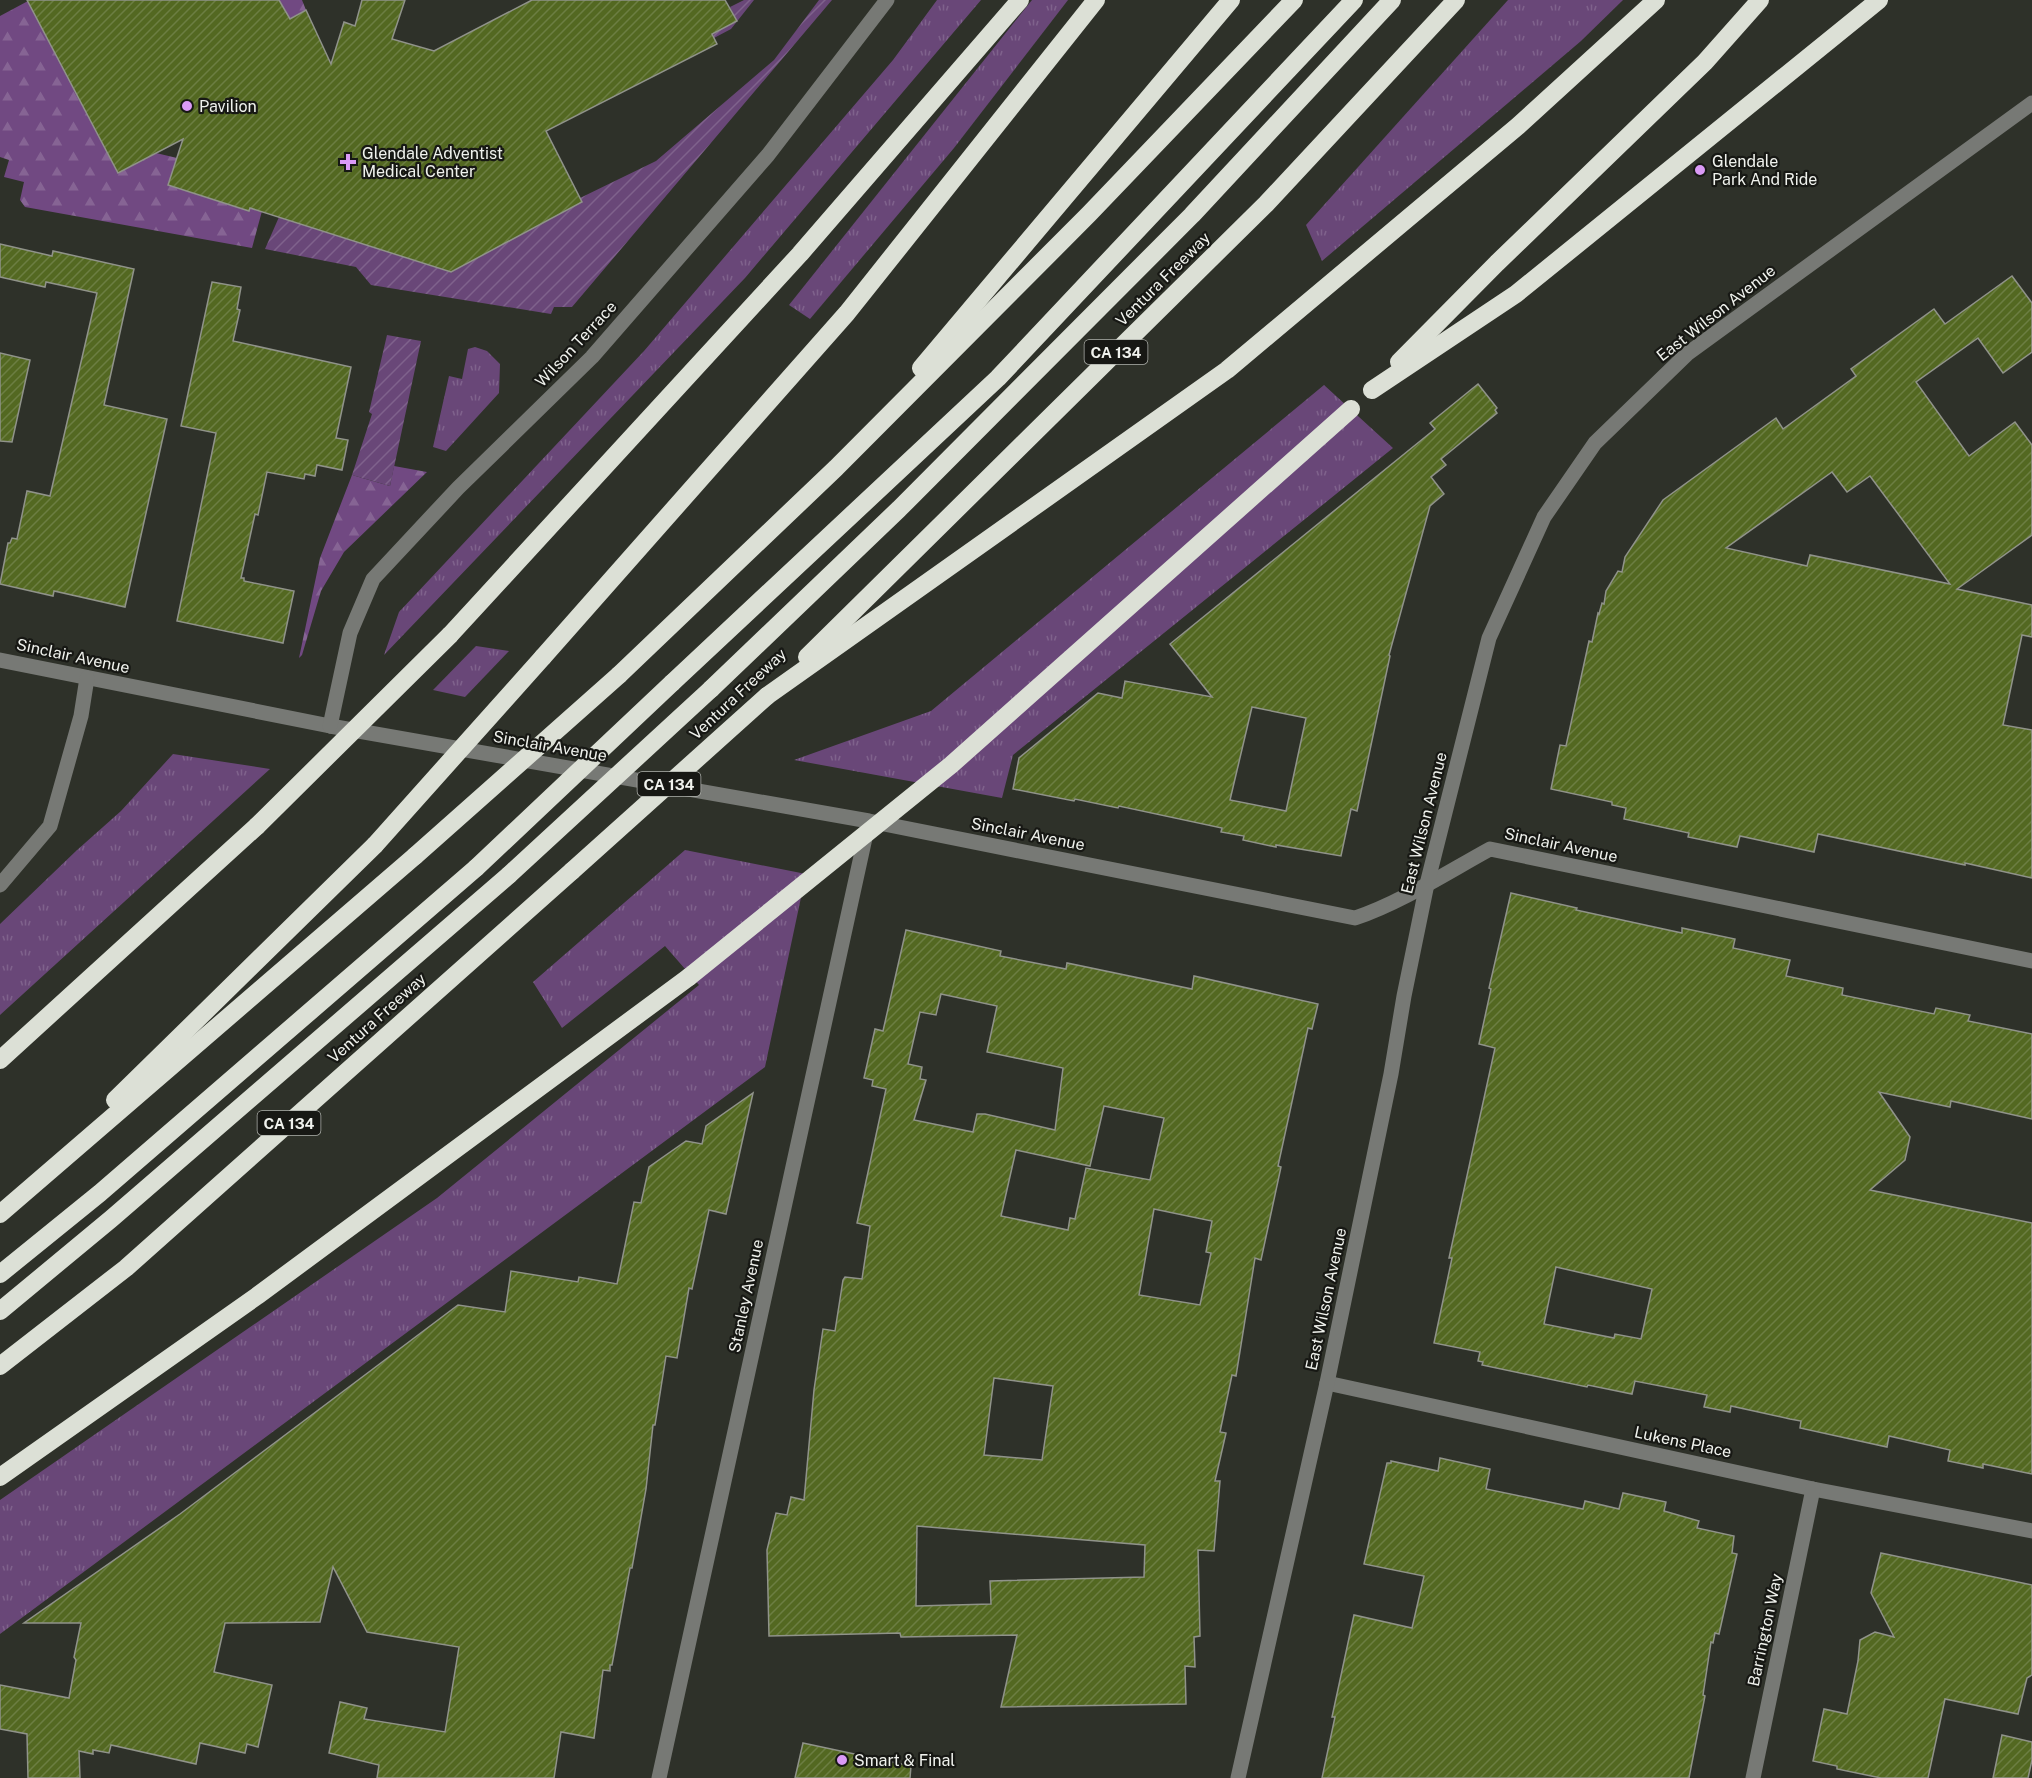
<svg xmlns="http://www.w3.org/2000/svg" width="2032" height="1778" font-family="'Public Sans',sans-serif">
<defs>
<pattern id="grass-tufts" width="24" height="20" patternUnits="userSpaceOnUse" patternTransform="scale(1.5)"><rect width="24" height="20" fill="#694778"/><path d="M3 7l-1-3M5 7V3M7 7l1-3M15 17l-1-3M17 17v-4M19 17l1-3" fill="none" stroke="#7f628c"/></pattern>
<pattern id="forest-firs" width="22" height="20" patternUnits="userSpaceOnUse" patternTransform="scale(1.5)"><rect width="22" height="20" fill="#714982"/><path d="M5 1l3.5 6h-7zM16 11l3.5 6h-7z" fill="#866494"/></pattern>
<pattern id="garden-furrows" width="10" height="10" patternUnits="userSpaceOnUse" patternTransform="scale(1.5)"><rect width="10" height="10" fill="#694778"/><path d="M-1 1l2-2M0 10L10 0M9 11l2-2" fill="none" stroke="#7f628c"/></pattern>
<pattern id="building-hatch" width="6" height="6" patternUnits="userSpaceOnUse" patternTransform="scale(1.5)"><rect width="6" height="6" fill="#536821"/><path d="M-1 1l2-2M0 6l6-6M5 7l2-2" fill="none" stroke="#6c7e42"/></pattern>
</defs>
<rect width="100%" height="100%" fill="#2e3129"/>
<!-- grass -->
<g fill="url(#grass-tufts)">
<path d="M 937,0 L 981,0 L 745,278 L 384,655 L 399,612 L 644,351 L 893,60 Z"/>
<path d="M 1032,0 L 1068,0 L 954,148 L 810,319 L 789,305 Z"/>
<path d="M 1508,0 L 1623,0 L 1581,41 L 1322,261 L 1306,225 Z"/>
<path d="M 475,347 L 487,351 L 500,364 L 499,393 L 446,451 L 433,447 L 449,376 L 462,379 L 468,349 Z"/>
<path d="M 1324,385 L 1393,448 L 1013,755 L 1002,798 L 794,760 L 931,711 Z"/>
<path d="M 476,646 L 509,651 L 465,697 L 433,690 Z"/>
<path d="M 173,754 L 270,769 L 0,1015 L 0,924 L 76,851 L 121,811 Z"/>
<path d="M 685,850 L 806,874 L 765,1067 L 0,1634 L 0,1500 L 437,1198 L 699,985 L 665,946 L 562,1028 L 533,982 Z"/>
</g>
<!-- forest -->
<g fill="url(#forest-firs)">
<path d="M 279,0 L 302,0 L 306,10 L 290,19 Z"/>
<path d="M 28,1 L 118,173 L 156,153 L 177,158 L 168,185 L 249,211 L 262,170 L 262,211 L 252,248 L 25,207 L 20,200 L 24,182 L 4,177 L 9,160 L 0,157 L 0,16 Z"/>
<path d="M 394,466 L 427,472 L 344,552 L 321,591 L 302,655 L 299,658 L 320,558 L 352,475 L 390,486 Z"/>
</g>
<!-- garden -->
<g fill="url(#garden-furrows)">
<path d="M 744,0 L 754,0 L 731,29 L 714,38 L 713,34 L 736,20 L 730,7 Z"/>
<path d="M 819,0 L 832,0 L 572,307 L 554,307 L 551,314 L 371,285 L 356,267 L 265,249 L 279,217 L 580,198 L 656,161 L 774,60 Z"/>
<path d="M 387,335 L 421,341 L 390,486 L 352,475 L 372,414 L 369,412 Z"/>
</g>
<!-- building -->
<g fill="url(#building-hatch)" stroke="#90938a" stroke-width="1.5" fill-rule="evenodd">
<path d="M 27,0 L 279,0 L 290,19 L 306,10 L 331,64 L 344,22 L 355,26 L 362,0 L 405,0 L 392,39 L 434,51 L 532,0 L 725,0 L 737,21 L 712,34 L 717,44 L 546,131 L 582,202 L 451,272 L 250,208 L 249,211 L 168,185 L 183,139 L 118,173 Z"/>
<path d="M 0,244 L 52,256 L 53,251 L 134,269 L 104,405 L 167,419 L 125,607 L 54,591 L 53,596 L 0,584 L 8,543 L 10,543 L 12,538 L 17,539 L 27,491 L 50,496 L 97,293 L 46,282 L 45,287 L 0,277 Z"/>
<path d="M 2012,276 L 2032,303 L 2032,352 L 2003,373 L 1978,338 L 1916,382 L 1969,456 L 2015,422 L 2032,445 L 2032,535 L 1957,589 L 2032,605 L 2032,637 L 2022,635 L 2003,725 L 2032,730 L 2032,878 L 1965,863 L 1965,865 L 1818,834 L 1814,852 L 1740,836 L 1737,847 L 1688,837 L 1689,833 L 1624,819 L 1626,808 L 1612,805 L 1612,802 L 1551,789 L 1560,745 L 1566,746 L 1589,641 L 1592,642 L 1598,613 L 1599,614 L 1602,603 L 1604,604 L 1606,591 L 1618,571 L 1622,572 L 1625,557 L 1663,500 L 1776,418 L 1783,429 L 1856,376 L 1851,369 L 1934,309 L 1945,324 ZM 1832,472 L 1847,492 L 1870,476 L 1950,584 L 1810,555 L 1807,566 L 1726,548 Z"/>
<path d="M 212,282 L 241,287 L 237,309 L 240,310 L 233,341 L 351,367 L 336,438 L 348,440 L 342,470 L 317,465 L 315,476 L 305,474 L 304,479 L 267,472 L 258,515 L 255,514 L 241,578 L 244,578 L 244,581 L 294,591 L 283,643 L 177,621 L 216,433 L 181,426 Z"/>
<path d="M 0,353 L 30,360 L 12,442 L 0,441 Z"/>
<path d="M 1478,384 L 1497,408 L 1495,410 L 1497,413 L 1441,459 L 1446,465 L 1431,477 L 1444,494 L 1430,506 L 1389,655 L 1390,656 L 1357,811 L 1351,809 L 1341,856 L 1276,845 L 1276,847 L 1243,840 L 1244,836 L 1221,832 L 1222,828 L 1119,806 L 1118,808 L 1075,799 L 1074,801 L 1013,789 L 1019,758 L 1098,693 L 1122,698 L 1125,681 L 1212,697 L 1170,644 L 1435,429 L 1430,423 ZM 1252,707 L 1306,718 L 1286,811 L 1230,800 Z"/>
<path d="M 1511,893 L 1577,908 L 1576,910 L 1682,933 L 1682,928 L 1735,939 L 1733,948 L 1790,960 L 1786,976 L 1843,988 L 1842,995 L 1934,1014 L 1936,1008 L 1970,1015 L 1968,1021 L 2032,1034 L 2032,1119 L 1951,1101 L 1950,1107 L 1879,1092 L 1910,1137 L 1905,1160 L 1870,1190 L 2032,1223 L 2032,1474 L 1983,1464 L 1983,1468 L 1948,1461 L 1950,1450 L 1889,1436 L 1887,1447 L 1800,1428 L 1801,1421 L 1790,1419 L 1731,1406 L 1730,1412 L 1704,1407 L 1707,1395 L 1635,1381 L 1632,1394 L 1588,1385 L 1587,1387 L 1482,1365 L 1483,1362 L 1478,1361 L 1480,1352 L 1434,1343 L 1452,1258 L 1449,1258 L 1495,1048 L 1479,1044 L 1491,989 L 1489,988 ZM 1556,1267 L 1652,1289 L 1641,1339 L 1615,1334 L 1614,1338 L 1544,1324 Z"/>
<path d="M 906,930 L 1001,951 L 1000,956 L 1066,969 L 1067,963 L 1192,989 L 1194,976 L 1318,1004 L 1312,1029 L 1308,1028 L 1295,1088 L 1278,1166 L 1281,1167 L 1261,1260 L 1255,1258 L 1236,1376 L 1232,1375 L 1220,1432 L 1226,1433 L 1215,1481 L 1220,1481 L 1214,1551 L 1198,1550 L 1200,1636 L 1194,1637 L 1195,1667 L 1185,1666 L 1186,1704 L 1001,1707 L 1017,1635 L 901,1637 L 900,1633 L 769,1636 L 767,1550 L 776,1513 L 787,1515 L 791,1497 L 804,1500 L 814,1390 L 823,1329 L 835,1331 L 843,1280 L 845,1277 L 862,1279 L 870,1226 L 857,1223 L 886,1089 L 872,1086 L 873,1080 L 864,1078 L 875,1029 L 883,1031 ZM 941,994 L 997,1006 L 987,1052 L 1063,1068 L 1055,1130 L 985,1114 L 977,1114 L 973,1132 L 914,1120 L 926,1080 L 920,1079 L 922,1067 L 908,1064 L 920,1012 L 936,1015 ZM 1104,1106 L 1164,1118 L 1150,1180 L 1086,1168 L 1075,1219 L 1070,1218 L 1068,1230 L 1001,1216 L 1016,1150 L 1090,1166 ZM 1154,1209 L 1212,1221 L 1206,1252 L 1211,1253 L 1200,1305 L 1139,1295 ZM 994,1378 L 1053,1386 L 1042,1460 L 984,1455 ZM 917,1526 L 1145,1545 L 1144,1577 L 990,1581 L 991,1604 L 916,1606 Z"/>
<path d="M 753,1093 L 726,1214 L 709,1210 L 692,1289 L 689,1288 L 677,1358 L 666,1356 L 655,1425 L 653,1425 L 646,1489 L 632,1568 L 630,1568 L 612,1665 L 610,1665 L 610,1671 L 603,1670 L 594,1738 L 561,1732 L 554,1778 L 377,1778 L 379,1765 L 329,1753 L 340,1702 L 367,1708 L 364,1719 L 445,1732 L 459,1647 L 367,1632 L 333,1567 L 320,1622 L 225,1623 L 214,1672 L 272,1685 L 258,1747 L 247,1744 L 245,1753 L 200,1743 L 196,1764 L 111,1745 L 109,1753 L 93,1750 L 93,1754 L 79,1751 L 80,1778 L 28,1778 L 27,1734 L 0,1729 L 0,1685 L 69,1698 L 76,1660 L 74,1657 L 81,1623 L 24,1623 L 180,1514 L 458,1305 L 505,1312 L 511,1271 L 578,1282 L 579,1277 L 617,1284 L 634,1202 L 641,1203 L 649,1167 L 686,1141 L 702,1144 L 706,1126 Z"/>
<path d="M 1440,1458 L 1490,1469 L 1486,1489 L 1583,1509 L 1585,1501 L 1619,1509 L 1623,1493 L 1666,1502 L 1664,1511 L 1699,1521 L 1697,1528 L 1734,1536 L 1732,1553 L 1737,1554 L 1719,1634 L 1715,1633 L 1713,1643 L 1711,1642 L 1703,1695 L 1705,1696 L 1689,1778 L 1322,1778 L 1335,1717 L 1332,1717 L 1354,1615 L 1412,1628 L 1424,1576 L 1364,1564 L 1387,1463 L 1391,1463 L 1391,1461 L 1438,1471 Z"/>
<path d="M 1881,1553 L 2032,1585 L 2032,1675 L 2027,1678 L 2018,1714 L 1945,1699 L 1928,1778 L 1881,1778 L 1837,1769 L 1837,1766 L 1813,1761 L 1824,1709 L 1847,1714 L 1858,1661 L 1860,1640 L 1875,1632 L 1894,1637 L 1871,1593 Z"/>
<path d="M 2002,1735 L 2032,1742 L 2032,1760 L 2028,1778 L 1993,1778 Z"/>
<path d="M 803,1743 L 911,1766 L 910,1778 L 795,1778 Z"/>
</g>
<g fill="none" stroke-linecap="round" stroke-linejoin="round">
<!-- minor -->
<g stroke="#777975" stroke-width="15">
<path d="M 0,660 L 330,726 L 869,821 L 1355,918 C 1400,903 1448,872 1490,849 L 2032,961"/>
<path d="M 330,726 L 350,633 L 373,579 L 458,488 L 592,357 L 768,155 L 887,0"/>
<path d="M 0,885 L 50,826 L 81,716 L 87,678"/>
<path d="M 1327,1383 L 1813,1489 L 2032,1531"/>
<path d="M 659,1778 L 867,829"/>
<path d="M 1238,1778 L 1327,1383 L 1391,1074 L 1404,996 L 1427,884 L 1489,638 L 1544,517 L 1595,443 L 1687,354 L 2032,103"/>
<path d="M 1753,1778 L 1813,1489"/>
</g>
<!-- highway -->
<g stroke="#dce0d6" stroke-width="18">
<path d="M 1399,362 L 1497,263 L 1705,62 L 1760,0"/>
<path d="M 921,368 L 1231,0"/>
<path d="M 1372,390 L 1516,294 L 1879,0"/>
<path d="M 450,635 L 800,254 L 1020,0"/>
<path d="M 543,657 L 847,313 L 1096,0"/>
<path d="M 807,657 L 1266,204 L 1456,0"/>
<path d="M 619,675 L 836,468 L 1089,214 L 1294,0"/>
<path d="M 672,683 L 998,378 L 1354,0"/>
<path d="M 711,689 L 899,509 L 1192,215 L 1392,0"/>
<path d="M 767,696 L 1227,370 L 1518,126 L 1656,0"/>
<path d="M 0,1060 L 257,826"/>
<path d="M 115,1100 L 375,845"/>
<path d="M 0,1214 L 415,856"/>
<path d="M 0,1274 L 100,1193 L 476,868"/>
<path d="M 0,1311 L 111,1219 L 509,875"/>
<path d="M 0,1366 L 126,1268 L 572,871"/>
<path d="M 0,1477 L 257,1296 L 689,977"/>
</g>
<!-- highway-bridge -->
<g stroke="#dce0d6" stroke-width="18">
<path d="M 257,826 L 450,635"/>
<path d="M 375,845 L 543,657"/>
<path d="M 415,856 L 619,675"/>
<path d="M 476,868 L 672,683"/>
<path d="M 572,871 L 767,696"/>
<path d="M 509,875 L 711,689"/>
<path d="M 689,977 L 951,765 L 1351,409"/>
</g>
</g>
<!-- markers -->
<g fill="#da9af6" stroke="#171814" stroke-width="2">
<circle cx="187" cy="106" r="6"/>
<path d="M345 153h6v6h6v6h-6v6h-6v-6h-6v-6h6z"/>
<circle cx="1700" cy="170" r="6"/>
<circle cx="842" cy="1760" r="6"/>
</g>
<g text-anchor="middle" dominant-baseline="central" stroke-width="4.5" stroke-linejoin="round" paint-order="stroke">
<!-- shield labels -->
<g fill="#171814" stroke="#afb1ac" stroke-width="1.5">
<rect x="1084.5" y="340" width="63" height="24" rx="4.5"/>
<rect x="637.5" y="772" width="63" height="24" rx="4.5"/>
<rect x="257.5" y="1111" width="63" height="24" rx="4.5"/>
</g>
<g font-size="15" font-weight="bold" fill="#f0f2ed">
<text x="1116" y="352">CA 134</text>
<text x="669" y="784">CA 134</text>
<text x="289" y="1123">CA 134</text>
</g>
<!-- poi labels -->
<g font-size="16" fill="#f0f2ed" stroke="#171814" text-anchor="start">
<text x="199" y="106">Pavilion</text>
<text x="362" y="153">Glendale Adventist<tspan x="362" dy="18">Medical Center</tspan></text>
<text x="1712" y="161">Glendale<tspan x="1712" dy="18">Park And Ride</tspan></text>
<text x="854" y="1760">Smart &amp; Final</text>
</g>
<!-- street labels -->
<g font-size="16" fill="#f0f2ed" stroke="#171814">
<text transform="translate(1163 279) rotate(-45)">Ventura Freeway</text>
<text transform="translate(1716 313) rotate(-38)">East Wilson Avenue</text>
<text transform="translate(576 344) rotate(-47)">Wilson Terrace</text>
<text transform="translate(73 656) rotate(12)">Sinclair Avenue</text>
<text transform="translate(738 694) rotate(-43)">Ventura Freeway</text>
<text transform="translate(550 746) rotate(10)">Sinclair Avenue</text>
<text transform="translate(1424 823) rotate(-76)">East Wilson Avenue</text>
<text transform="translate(1028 834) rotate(11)">Sinclair Avenue</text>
<text transform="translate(1561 845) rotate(12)">Sinclair Avenue</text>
<text transform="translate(377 1018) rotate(-42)">Ventura Freeway</text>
<text transform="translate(746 1296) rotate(-78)">Stanley Avenue</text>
<text transform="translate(1326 1299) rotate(-78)">East Wilson Avenue</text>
<text transform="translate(1683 1442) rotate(12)">Lukens Place</text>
<text transform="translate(1765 1630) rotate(-78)">Barrington Way</text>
</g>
</g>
</svg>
